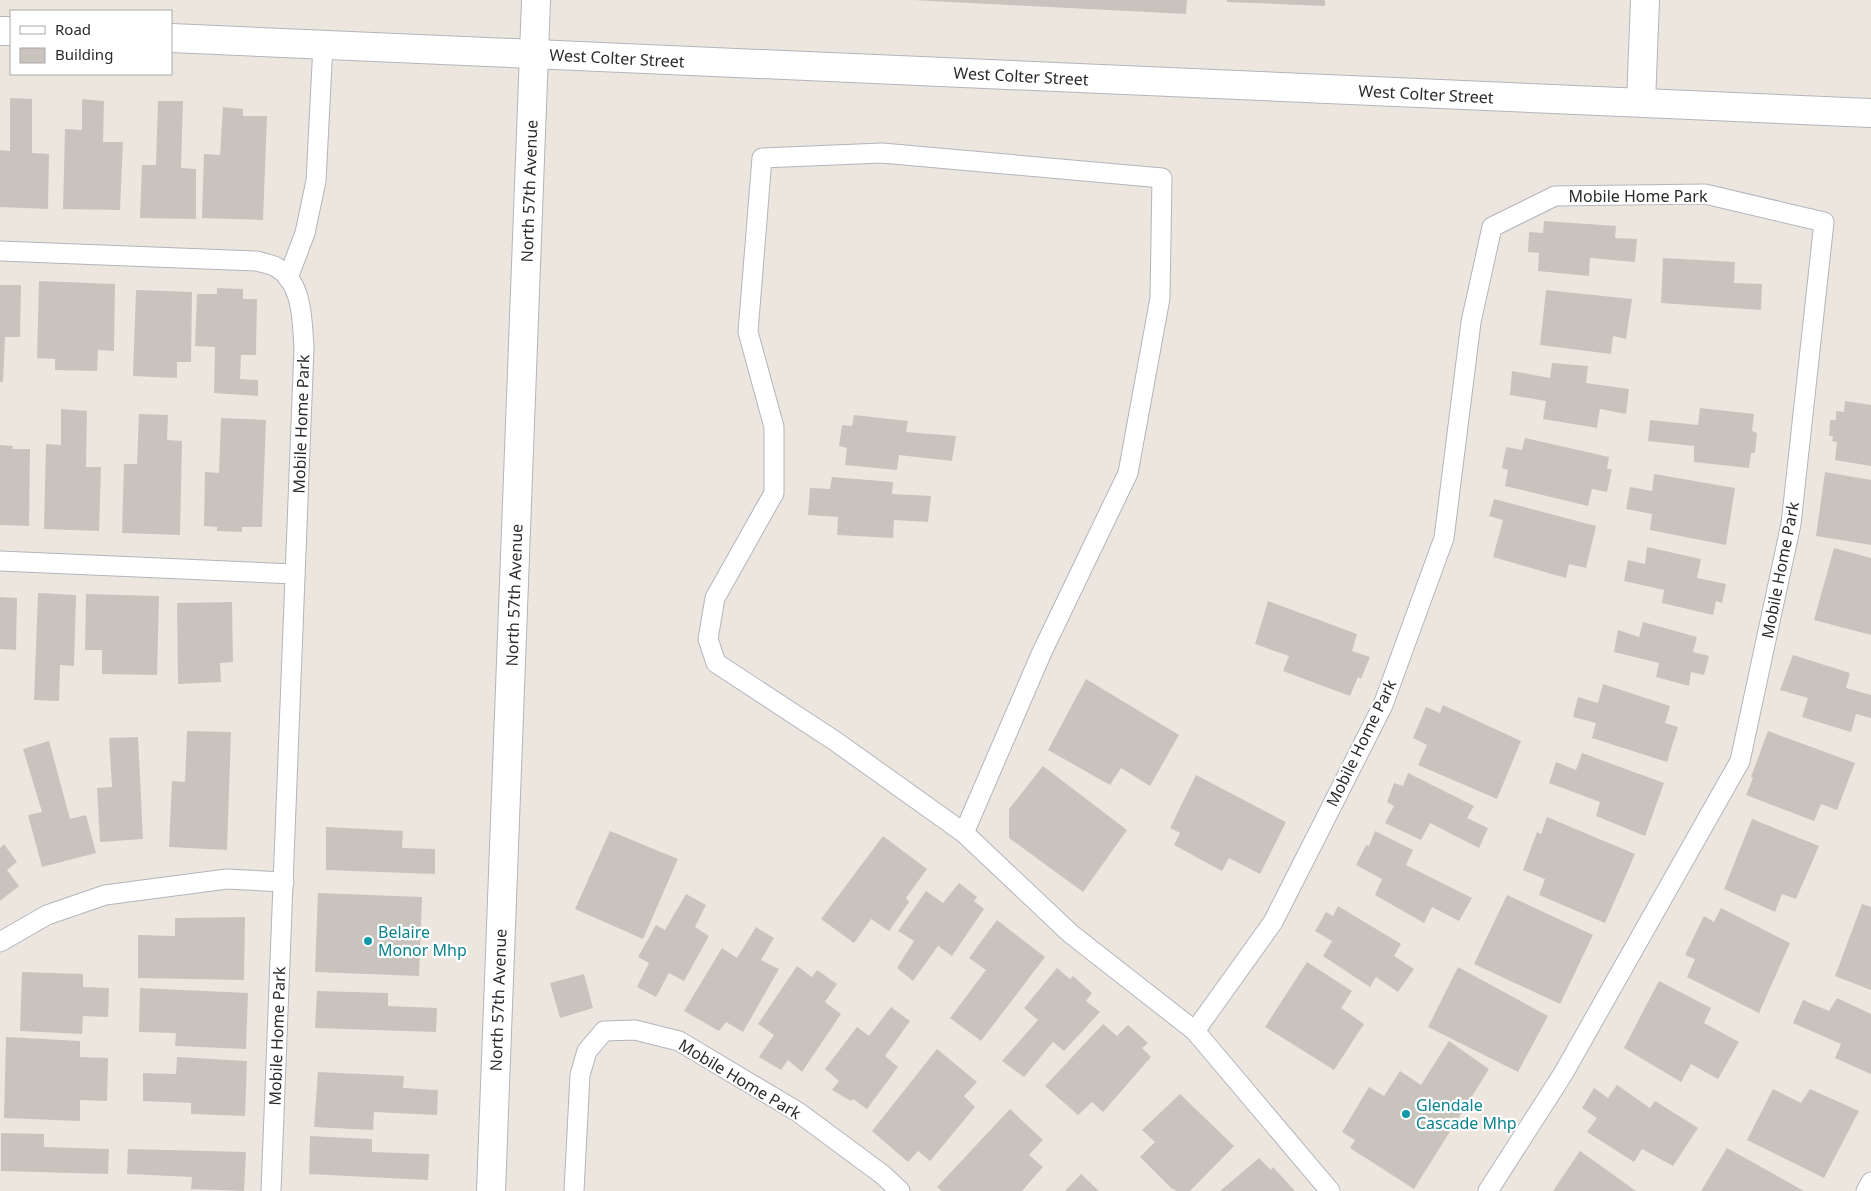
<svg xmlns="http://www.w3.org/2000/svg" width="1871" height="1191" font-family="'Noto Sans',sans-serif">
<rect width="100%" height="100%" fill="#ece6df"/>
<!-- building -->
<g fill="#c8c4bd">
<path d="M 913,0 L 1187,0 L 1186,14 Z"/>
<path d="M 1227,0 L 1325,0 L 1325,6 L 1227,2 Z"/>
<path d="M 10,98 L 32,99 L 32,153 L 49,154 L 48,209 L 0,207 L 0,150 L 10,151 Z"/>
<path d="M 82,99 L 104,101 L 103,142 L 123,142 L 120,210 L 63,209 L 65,129 L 82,130 Z"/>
<path d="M 158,101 L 183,101 L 181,168 L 196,169 L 196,219 L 140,218 L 142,165 L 156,165 Z"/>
<path d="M 223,107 L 243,109 L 243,116 L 267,116 L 263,220 L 202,218 L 204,154 L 220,155 Z"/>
<path d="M 1544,221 L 1616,226 L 1615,238 L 1637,239 L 1635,262 L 1590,258 L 1589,276 L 1538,271 L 1539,253 L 1528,252 L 1529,232 L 1543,233 Z"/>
<path d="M 1663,258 L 1735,262 L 1734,283 L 1762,284 L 1761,310 L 1661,303 Z"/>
<path d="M 39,281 L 115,284 L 114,351 L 98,350 L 97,371 L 55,370 L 55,359 L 37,358 Z"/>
<path d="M 0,285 L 21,285 L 20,337 L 5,337 L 3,382 L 0,382 Z"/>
<path d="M 217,288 L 243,289 L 243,299 L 257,299 L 256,355 L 241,355 L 240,379 L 258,380 L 258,396 L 214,393 L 215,347 L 195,346 L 197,294 L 217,294 Z"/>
<path d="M 136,290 L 192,292 L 191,362 L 177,362 L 177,378 L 133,376 Z"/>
<path d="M 1546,290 L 1632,299 L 1626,339 L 1613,336 L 1611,354 L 1540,345 Z"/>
<path d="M 1552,363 L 1588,366 L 1586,383 L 1629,389 L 1626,414 L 1600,409 L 1597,428 L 1543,419 L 1546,401 L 1510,395 L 1512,371 L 1550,378 Z"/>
<path d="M 1845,401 L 1871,405 L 1871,466 L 1835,460 L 1837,442 L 1832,441 L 1833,436 L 1829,436 L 1830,420 L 1836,420 L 1836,411 L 1844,412 Z"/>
<path d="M 1700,408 L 1754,414 L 1752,431 L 1757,433 L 1755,453 L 1751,453 L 1749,468 L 1694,462 L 1694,446 L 1648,441 L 1650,420 L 1698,425 Z"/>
<path d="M 61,409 L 87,411 L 86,467 L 101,467 L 99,531 L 44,529 L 46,444 L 61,445 Z"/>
<path d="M 139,414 L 168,415 L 167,440 L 182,441 L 180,535 L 122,533 L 124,464 L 137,464 Z"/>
<path d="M 854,415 L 908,421 L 906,432 L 956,436 L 952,461 L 899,455 L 897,470 L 845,465 L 847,448 L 839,446 L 842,425 L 852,426 Z"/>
<path d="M 221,418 L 266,420 L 262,527 L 242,527 L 242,532 L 217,531 L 217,527 L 204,526 L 205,472 L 219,473 Z"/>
<path d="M 1525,438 L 1609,457 L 1607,469 L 1612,469 L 1607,492 L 1592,489 L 1588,506 L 1505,486 L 1508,470 L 1502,468 L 1506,447 L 1522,450 Z"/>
<path d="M 0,445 L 13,446 L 12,449 L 30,449 L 29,526 L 0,525 Z"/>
<path d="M 1825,472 L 1871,480 L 1871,545 L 1816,536 Z"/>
<path d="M 1654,474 L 1735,488 L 1726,545 L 1650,530 L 1652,514 L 1626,509 L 1630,487 L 1652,491 Z"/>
<path d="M 832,477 L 893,482 L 892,494 L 931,496 L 928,522 L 894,520 L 893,538 L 837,535 L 838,517 L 808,515 L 810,488 L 830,489 Z"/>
<path d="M 1494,499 L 1596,526 L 1586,568 L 1569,564 L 1566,578 L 1493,557 L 1503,520 L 1489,516 Z"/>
<path d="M 1647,547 L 1701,559 L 1697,578 L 1726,584 L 1722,603 L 1716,601 L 1713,615 L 1662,603 L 1664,590 L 1624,581 L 1628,560 L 1645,564 Z"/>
<path d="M 1834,548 L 1871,558 L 1871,635 L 1814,620 Z"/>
<path d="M 38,593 L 76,595 L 74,666 L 60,665 L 59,701 L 34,700 Z"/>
<path d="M 86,594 L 159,596 L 157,675 L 102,674 L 102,650 L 85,650 Z"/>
<path d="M 0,597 L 17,598 L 16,650 L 0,649 Z"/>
<path d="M 1268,601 L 1357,634 L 1352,651 L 1370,657 L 1361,679 L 1358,677 L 1350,696 L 1283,671 L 1289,656 L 1255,644 Z"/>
<path d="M 232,602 L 233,662 L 220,663 L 221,682 L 178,684 L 177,603 Z"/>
<path d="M 1643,622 L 1697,637 L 1693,652 L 1709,656 L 1704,675 L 1691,672 L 1689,686 L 1656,677 L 1659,663 L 1614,652 L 1618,630 L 1639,637 Z"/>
<path d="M 1793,655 L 1850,673 L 1846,688 L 1871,695 L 1871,718 L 1856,714 L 1851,732 L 1802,717 L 1808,698 L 1780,690 Z"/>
<path d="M 1086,679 L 1179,735 L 1150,786 L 1121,768 L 1110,785 L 1048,750 Z"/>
<path d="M 1603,684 L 1670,706 L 1665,723 L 1678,727 L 1667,762 L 1592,738 L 1596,723 L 1573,717 L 1578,697 L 1598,703 Z"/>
<path d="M 1443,705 L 1521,741 L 1497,799 L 1418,765 L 1427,745 L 1413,738 L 1426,707 L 1440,713 Z"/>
<path d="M 187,731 L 231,732 L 227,850 L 169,847 L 172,781 L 185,782 Z"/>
<path d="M 1768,731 L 1855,763 L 1837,810 L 1821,804 L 1814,821 L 1746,795 L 1753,778 L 1751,777 Z"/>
<path d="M 138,737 L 143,839 L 100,842 L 97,788 L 112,787 L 109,738 Z"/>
<path d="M 49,741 L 70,819 L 86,815 L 96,853 L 42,867 L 28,815 L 42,812 L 23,749 Z"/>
<path d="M 1582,753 L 1664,783 L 1645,836 L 1596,816 L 1600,802 L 1549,783 L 1556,762 L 1576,770 Z"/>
<path d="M 1043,766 L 1127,830 L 1083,892 L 1009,838 L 1009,809 Z"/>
<path d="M 1408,773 L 1474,806 L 1467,818 L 1488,828 L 1479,848 L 1430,823 L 1421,840 L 1385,823 L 1394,806 L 1387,802 L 1394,783 L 1403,786 Z"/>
<path d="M 1196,775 L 1286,822 L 1260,874 L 1229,858 L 1222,871 L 1174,845 L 1180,833 L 1170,828 Z"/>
<path d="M 1547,817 L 1635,854 L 1605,923 L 1539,895 L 1545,879 L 1523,870 L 1537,832 L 1541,834 Z"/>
<path d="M 1752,819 L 1819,846 L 1796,899 L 1782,894 L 1775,912 L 1724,889 Z"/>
<path d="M 326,827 L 403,831 L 402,848 L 435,849 L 435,874 L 326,870 Z"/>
<path d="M 610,831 L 678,859 L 643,939 L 575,909 Z"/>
<path d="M 1375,831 L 1413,850 L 1406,865 L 1472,898 L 1459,921 L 1432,907 L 1424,923 L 1375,895 L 1382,879 L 1356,865 L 1366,845 L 1369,846 Z"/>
<path d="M 883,836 L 927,869 L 906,898 L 909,902 L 889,931 L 871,919 L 854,943 L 821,919 Z"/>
<path d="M 4,844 L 17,862 L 7,870 L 19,886 L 0,901 L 0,848 Z"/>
<path d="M 959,883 L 977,897 L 974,901 L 984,909 L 952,956 L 938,946 L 913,981 L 897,968 L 914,941 L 898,931 L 926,891 L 943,903 Z"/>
<path d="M 318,893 L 422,897 L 419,976 L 315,972 Z"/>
<path d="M 686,894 L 706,905 L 695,927 L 709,936 L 684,981 L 669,973 L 656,997 L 637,987 L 649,963 L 638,957 L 656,925 L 665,930 Z"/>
<path d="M 1507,895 L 1593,935 L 1560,1004 L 1474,964 Z"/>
<path d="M 1862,904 L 1871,907 L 1871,990 L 1835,976 Z"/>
<path d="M 1338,906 L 1401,944 L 1394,956 L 1414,969 L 1398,992 L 1376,977 L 1370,987 L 1323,956 L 1332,941 L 1315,931 L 1326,912 L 1333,916 Z"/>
<path d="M 1721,908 L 1790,943 L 1759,1013 L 1687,977 L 1695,959 L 1685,955 L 1704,916 L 1714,922 Z"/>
<path d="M 245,917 L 244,980 L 138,978 L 138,935 L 175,936 L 175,918 Z"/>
<path d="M 997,920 L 1045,957 L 981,1041 L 950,1018 L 986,970 L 969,958 Z"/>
<path d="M 756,927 L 774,938 L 761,960 L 779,969 L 743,1032 L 726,1022 L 719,1031 L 684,1011 L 722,948 L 737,958 Z"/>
<path d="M 1307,962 L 1352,991 L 1341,1008 L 1364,1024 L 1334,1070 L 1265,1027 Z"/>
<path d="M 797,966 L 812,977 L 817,970 L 837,984 L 825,1002 L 841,1014 L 802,1072 L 788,1060 L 781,1070 L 759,1057 L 774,1035 L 758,1024 Z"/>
<path d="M 1458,967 L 1548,1016 L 1518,1072 L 1428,1027 Z"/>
<path d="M 1057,968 L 1070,979 L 1073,976 L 1092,993 L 1086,1001 L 1100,1012 L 1064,1051 L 1053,1042 L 1024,1077 L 1002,1061 L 1038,1020 L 1024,1008 Z"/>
<path d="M 22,972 L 83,974 L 83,987 L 109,988 L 108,1017 L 83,1016 L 82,1034 L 20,1031 Z"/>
<path d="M 584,974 L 593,1008 L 560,1018 L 550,983 Z"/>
<path d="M 1659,981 L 1711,1008 L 1704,1023 L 1739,1042 L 1718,1079 L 1691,1064 L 1681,1082 L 1624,1048 Z"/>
<path d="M 140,988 L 248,993 L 246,1049 L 175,1046 L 176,1033 L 139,1032 Z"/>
<path d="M 317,991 L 388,993 L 388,1006 L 437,1008 L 436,1032 L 315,1028 Z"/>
<path d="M 1837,998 L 1871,1014 L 1871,1074 L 1835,1058 L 1841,1044 L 1793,1023 L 1803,1000 L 1829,1011 Z"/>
<path d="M 891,1007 L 910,1021 L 885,1056 L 898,1067 L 867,1109 L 853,1099 L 851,1101 L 832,1090 L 839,1081 L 825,1069 L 857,1027 L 869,1036 Z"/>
<path d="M 1103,1024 L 1117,1036 L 1128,1025 L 1148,1043 L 1142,1048 L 1151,1057 L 1103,1112 L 1092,1102 L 1078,1115 L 1045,1086 Z"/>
<path d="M 6,1037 L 80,1041 L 80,1057 L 108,1058 L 107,1101 L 80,1100 L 80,1121 L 4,1118 Z"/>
<path d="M 1449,1041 L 1489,1069 L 1414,1189 L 1350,1148 L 1355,1140 L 1342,1132 L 1369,1087 L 1384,1096 L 1400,1071 L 1421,1085 Z"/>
<path d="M 937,1049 L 977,1082 L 964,1096 L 975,1107 L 930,1161 L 918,1151 L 908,1162 L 872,1131 Z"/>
<path d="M 177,1057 L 247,1061 L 245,1116 L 191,1114 L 191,1103 L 143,1101 L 143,1073 L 176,1074 Z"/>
<path d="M 318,1072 L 404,1076 L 403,1088 L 438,1090 L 437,1115 L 374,1112 L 373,1130 L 314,1127 Z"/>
<path d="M 1617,1085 L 1650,1108 L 1655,1101 L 1698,1128 L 1673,1166 L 1642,1149 L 1634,1162 L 1587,1132 L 1597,1118 L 1582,1108 L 1594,1088 L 1608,1098 Z"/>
<path d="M 1773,1089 L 1801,1103 L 1810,1089 L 1859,1111 L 1824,1178 L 1747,1140 Z"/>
<path d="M 1180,1094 L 1234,1146 L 1190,1191 L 1177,1191 L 1171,1188 L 1140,1157 L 1155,1142 L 1142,1130 Z"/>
<path d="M 1010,1109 L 1043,1140 L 1029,1155 L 1043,1167 L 1022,1191 L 942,1191 L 937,1187 Z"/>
<path d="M 1,1133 L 44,1134 L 44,1147 L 109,1149 L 108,1174 L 1,1171 Z"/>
<path d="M 310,1136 L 372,1139 L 372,1152 L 429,1154 L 428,1180 L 309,1174 Z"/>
<path d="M 1727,1148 L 1804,1191 L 1701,1191 Z"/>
<path d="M 128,1149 L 246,1152 L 244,1191 L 191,1189 L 192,1177 L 127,1174 Z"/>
<path d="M 1580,1151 L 1636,1191 L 1553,1191 Z"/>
<path d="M 1259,1158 L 1271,1170 L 1273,1167 L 1295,1191 L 1220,1191 Z"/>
<path d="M 1081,1174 L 1099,1191 L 1065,1191 Z"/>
</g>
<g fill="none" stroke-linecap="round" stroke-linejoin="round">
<defs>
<g id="lane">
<path d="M 882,153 L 1162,178 L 1160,298 L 1128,473 L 1042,652 L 964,833 L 835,741 L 716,663 L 708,639 L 715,598 L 774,493 L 774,427 L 748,332 L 762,158 Z"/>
<path d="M 0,251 L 257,261 C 263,263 271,264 276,267 C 303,282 302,320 304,347 L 271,1191"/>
<path d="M 288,278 L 305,233 L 316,181 L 323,45"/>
<path d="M 0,561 L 295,574"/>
<path d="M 964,833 L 1071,934 L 1195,1031 L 1330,1191"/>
<path d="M 0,942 L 47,915 L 105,895 L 227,879 L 284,882"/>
<path d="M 1195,1031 L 1273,922 L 1383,705 L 1444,538 L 1471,322 L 1492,227 L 1555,196 L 1705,194 L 1824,222 L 1791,524 L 1740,761 L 1563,1074 L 1488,1191"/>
<path d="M 574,1191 L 580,1075 L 587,1051 L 604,1031 L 635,1030 L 679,1041 L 798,1112 L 883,1175 L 900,1191"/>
<path d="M 1866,1191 L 1871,1182"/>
</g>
<g id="street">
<path d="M 0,31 L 11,31"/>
<path d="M 171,38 L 1871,113"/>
<path d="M 1641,102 L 1645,0"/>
</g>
<path id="secondary" d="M 491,1191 L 536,0"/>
</defs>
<!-- lane casing -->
<use href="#lane" stroke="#b2b5bd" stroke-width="21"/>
<!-- street casing -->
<use href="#street" stroke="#b2b5bd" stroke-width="30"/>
<!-- secondary casing -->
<use href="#secondary" stroke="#b2b5bd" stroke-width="30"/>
<!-- lane -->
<use href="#lane" stroke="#fff" stroke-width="19"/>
<!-- street -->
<use href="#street" stroke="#fff" stroke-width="28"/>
<!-- secondary -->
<use href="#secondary" stroke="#fff" stroke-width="28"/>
</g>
<!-- markers -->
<g fill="#0f9aa8" stroke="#fff" stroke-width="2">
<circle cx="368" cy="941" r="5"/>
<circle cx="1406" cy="1114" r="5"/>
</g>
<g text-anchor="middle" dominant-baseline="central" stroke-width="4.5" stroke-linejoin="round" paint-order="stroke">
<!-- street labels -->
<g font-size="16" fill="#2b2b2b" stroke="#fff">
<text transform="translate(617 58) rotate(3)">West Colter Street</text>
<text transform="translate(1021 76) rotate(3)">West Colter Street</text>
<text transform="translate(1426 94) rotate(3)">West Colter Street</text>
<text transform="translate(529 191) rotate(-88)">North 57th Avenue</text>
<text x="1638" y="196">Mobile Home Park</text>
<text transform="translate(301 424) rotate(-88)">Mobile Home Park</text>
<text transform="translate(1780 570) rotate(-79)">Mobile Home Park</text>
<text transform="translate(514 595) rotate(-88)">North 57th Avenue</text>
<text transform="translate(1361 743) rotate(-64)">Mobile Home Park</text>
<text transform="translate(498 1000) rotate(-88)">North 57th Avenue</text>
<text transform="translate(277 1036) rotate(-88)">Mobile Home Park</text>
<text transform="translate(740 1079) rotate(31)">Mobile Home Park</text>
</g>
<!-- culture labels -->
<g font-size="16" fill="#0d838f" stroke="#fff" text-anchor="start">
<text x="378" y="932">Belaire<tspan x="378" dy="18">Monor Mhp</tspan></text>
<text x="1416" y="1105">Glendale<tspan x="1416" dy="18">Cascade Mhp</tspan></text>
</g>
</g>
<!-- legend -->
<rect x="10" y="10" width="162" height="65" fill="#ffffff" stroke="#aaaaaa"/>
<rect x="20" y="26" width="25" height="8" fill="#ffffff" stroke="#aaaaaa"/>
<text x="55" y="35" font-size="15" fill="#2b2b2b">Road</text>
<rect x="20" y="48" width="25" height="15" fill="#c8c4bd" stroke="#aaaaaa"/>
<text x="55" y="60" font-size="15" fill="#2b2b2b">Building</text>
</svg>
